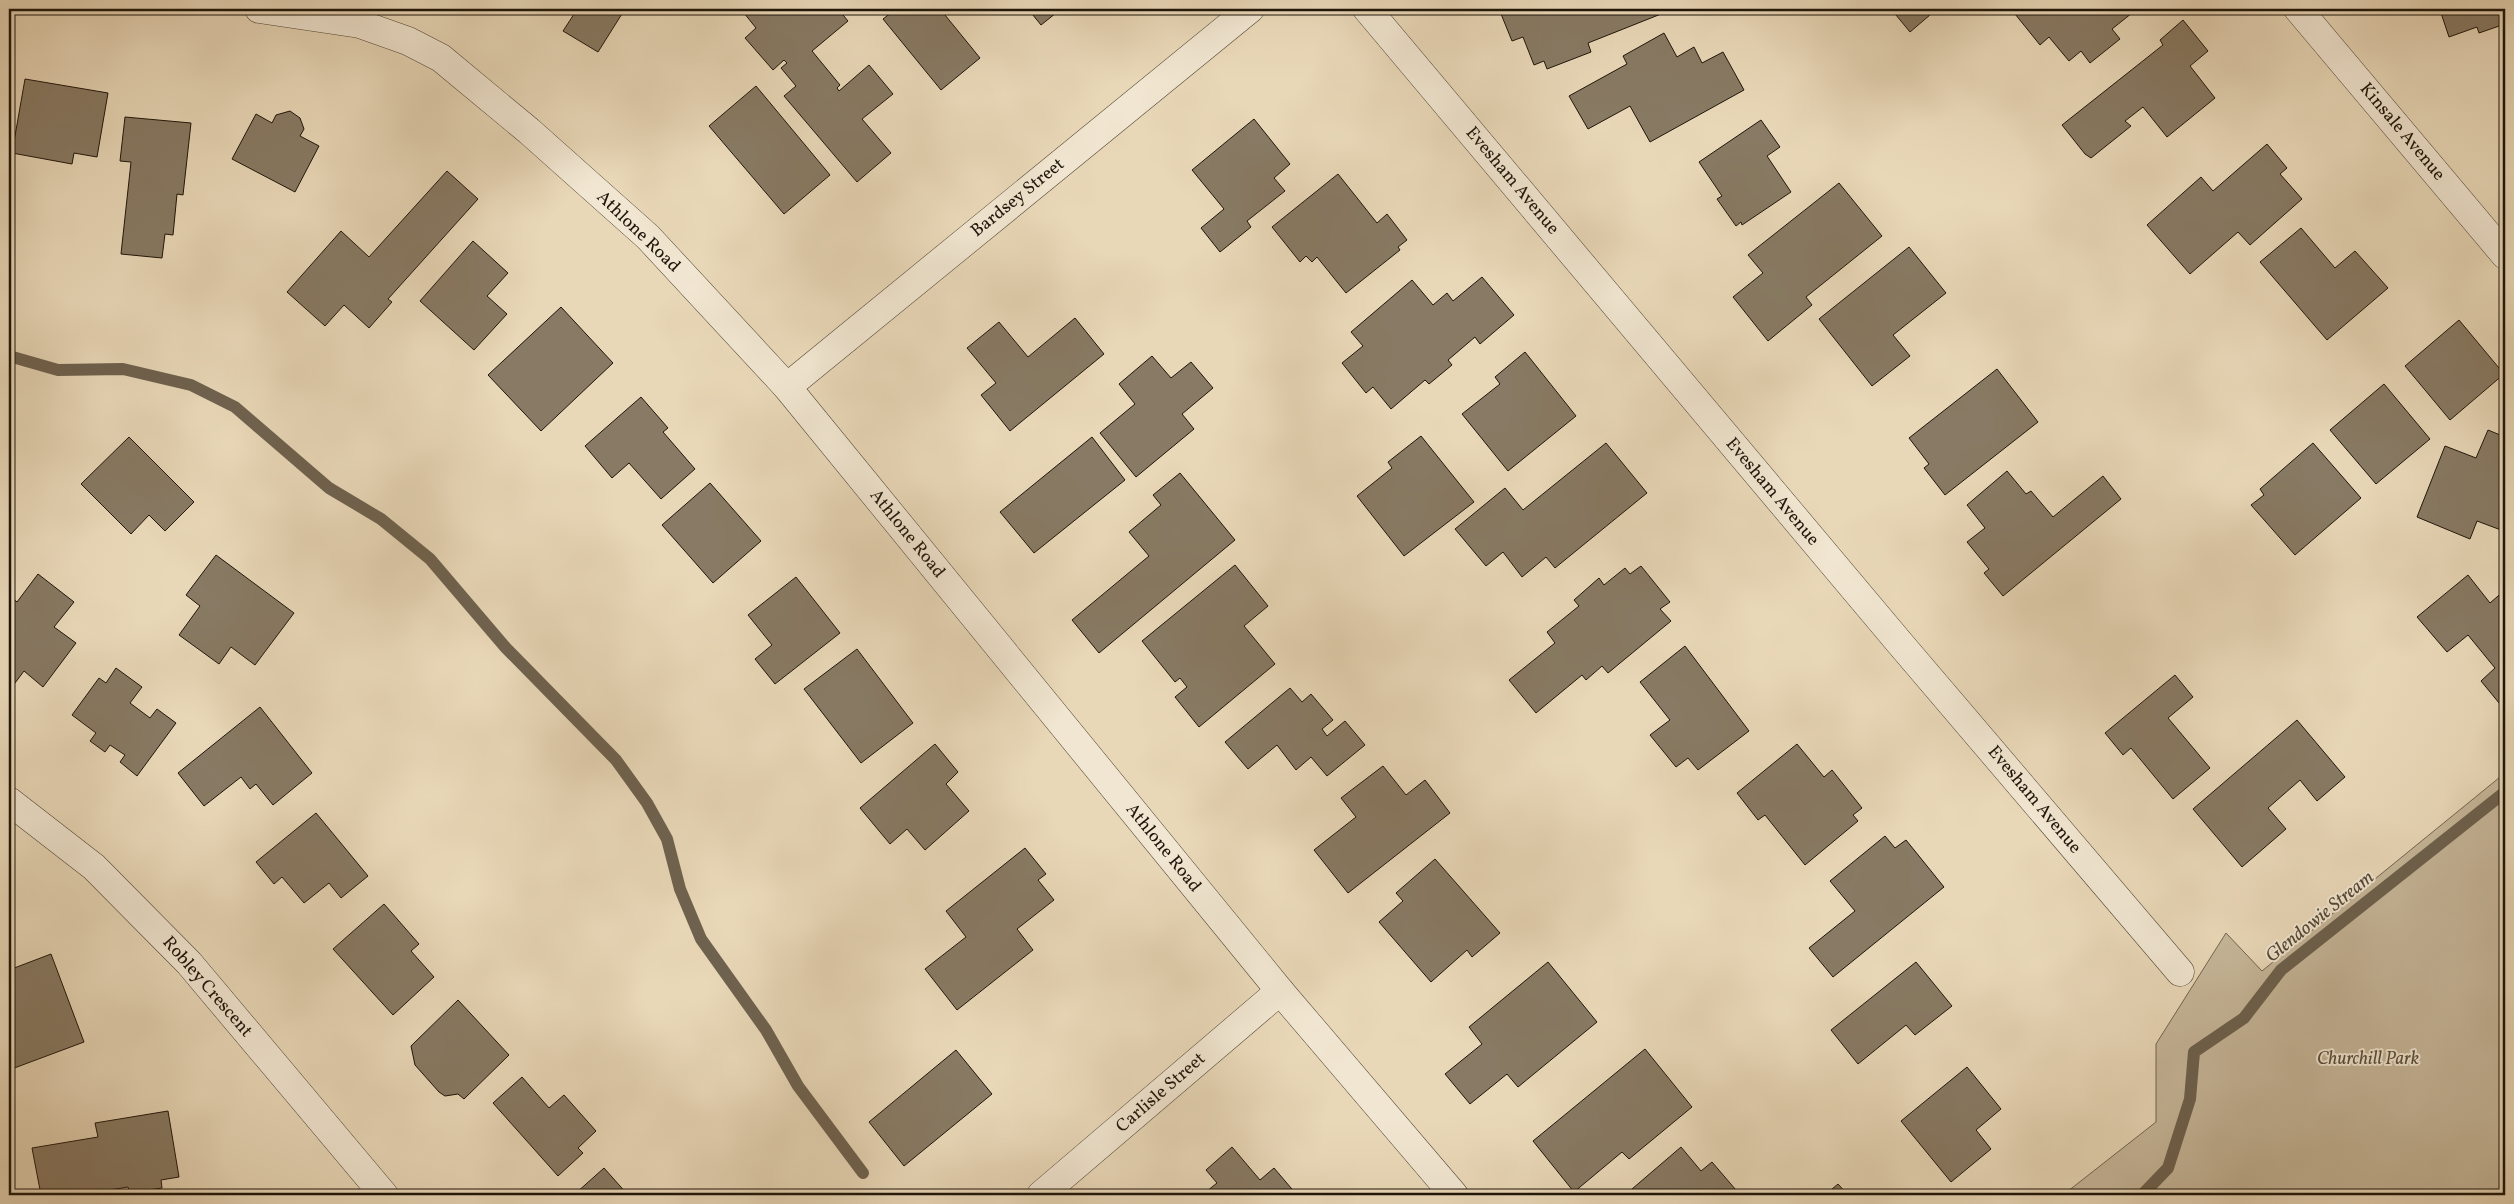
<svg xmlns="http://www.w3.org/2000/svg" width="2514" height="1204" font-family="Vollkorn,serif">
<rect width="100%" height="100%" fill="#e9d8b8"/>
<filter id="stains"><feTurbulence type="fractalNoise" baseFrequency=".004" numOctaves="4"/><feColorMatrix values="0 0 0 0 .2 0 0 0 0 .09 0 0 0 0 .02 0 0 0 .5 -.17"/></filter>
<radialGradient id="worn" r=".72"><stop offset=".6" stop-color="#630" stop-opacity="0"/><stop offset="1" stop-color="#630" stop-opacity=".3"/></radialGradient>
<!-- green -->
<path fill="#c6b79a" stroke="#726652" d="M 2505,773 L 2505,1195 L 2063,1195 L 2156,1122 L 2156,1044 L 2226,933 L 2262,971 Z"/>
<g fill="none" stroke-linecap="round" stroke-linejoin="round">
<!-- stream -->
<g stroke="#6e624f" stroke-width="12">
<path d="M 9,356 L 58,370 L 123,369 L 191,385 L 235,407 L 329,488 L 381,519 L 430,559 L 506,648 L 616,760 L 647,803 L 667,839 L 680,889 L 701,939 L 766,1030 L 798,1086 L 863,1173"/>
<path d="M 2142,1195 L 2168,1168 L 2190,1099 L 2194,1052 L 2244,1018 L 2281,970 L 2505,792"/>
</g>
</g>
<!-- building -->
<g fill="#887a64" stroke="#1e150a">
<path d="M 573,9 L 625,9 L 598,52 L 563,31 L 576,11 Z"/>
<path d="M 749,9 L 838,9 L 848,21 L 812,51 L 840,85 L 837,88 L 839,91 L 869,65 L 893,94 L 862,119 L 891,153 L 857,182 L 784,96 L 796,86 L 781,68 L 787,63 L 784,60 L 773,70 L 745,38 L 756,28 L 744,13 Z"/>
<path d="M 896,9 L 949,9 L 951,11 L 945,15 L 980,58 L 941,90 L 883,19 Z"/>
<path d="M 1028,9 L 1061,9 L 1041,25 Z"/>
<path d="M 1499,9 L 1671,9 L 1671,10 L 1588,43 L 1591,52 L 1547,69 L 1544,61 L 1534,65 L 1523,37 L 1512,41 Z"/>
<path d="M 1891,9 L 1937,9 L 1910,32 Z"/>
<path d="M 2011,9 L 2137,9 L 2112,29 L 2120,39 L 2090,63 L 2081,51 L 2069,61 L 2049,37 L 2040,45 Z"/>
<path d="M 2430,9 L 2504,9 L 2505,24 L 2479,33 L 2477,27 L 2449,37 L 2440,10 L 2432,13 Z"/>
<path d="M 2183,20 L 2208,51 L 2190,66 L 2215,98 L 2167,137 L 2143,107 L 2125,121 L 2131,126 L 2091,158 L 2085,154 L 2062,125 L 2163,45 L 2160,40 Z"/>
<path d="M 1664,33 L 1677,57 L 1694,47 L 1702,63 L 1723,52 L 1744,90 L 1650,142 L 1630,106 L 1588,129 L 1569,96 L 1627,64 L 1623,56 Z"/>
<path d="M 25,79 L 108,93 L 97,157 L 74,153 L 72,164 L 12,153 Z"/>
<path d="M 756,86 L 830,175 L 784,214 L 709,126 Z"/>
<path d="M 290,111 L 300,118 L 304,129 L 300,136 L 319,146 L 295,192 L 232,159 L 256,114 L 272,123 L 276,115 Z"/>
<path d="M 125,117 L 191,123 L 183,195 L 177,194 L 173,235 L 165,234 L 162,258 L 121,254 L 131,162 L 120,161 Z"/>
<path d="M 1254,119 L 1290,164 L 1274,178 L 1285,191 L 1247,221 L 1251,227 L 1220,252 L 1201,228 L 1224,209 L 1192,170 Z"/>
<path d="M 1761,120 L 1780,147 L 1767,156 L 1791,192 L 1742,225 L 1741,222 L 1736,226 L 1717,199 L 1722,196 L 1699,162 Z"/>
<path d="M 2267,144 L 2287,168 L 2280,174 L 2302,199 L 2250,245 L 2238,232 L 2190,274 L 2147,225 L 2201,177 L 2213,191 Z"/>
<path d="M 447,171 L 478,199 L 388,299 L 392,302 L 369,328 L 344,305 L 325,326 L 287,292 L 341,231 L 369,257 Z"/>
<path d="M 1338,174 L 1377,223 L 1387,214 L 1407,240 L 1398,247 L 1400,250 L 1346,293 L 1317,257 L 1312,262 L 1306,256 L 1300,262 L 1272,227 Z"/>
<path d="M 1839,183 L 1882,236 L 1806,297 L 1812,305 L 1768,341 L 1733,297 L 1763,273 L 1748,255 Z"/>
<path d="M 2301,228 L 2335,268 L 2355,251 L 2388,288 L 2327,340 L 2260,262 Z"/>
<path d="M 473,241 L 508,273 L 487,296 L 507,314 L 474,350 L 420,301 Z"/>
<path d="M 1909,247 L 1946,293 L 1893,335 L 1910,356 L 1872,386 L 1819,319 Z"/>
<path d="M 1482,277 L 1514,315 L 1480,344 L 1475,337 L 1448,360 L 1452,365 L 1429,384 L 1425,380 L 1391,409 L 1373,387 L 1366,393 L 1342,363 L 1363,346 L 1351,332 L 1412,280 L 1433,305 L 1447,293 L 1453,301 Z"/>
<path d="M 561,307 L 613,363 L 541,431 L 488,375 Z"/>
<path d="M 1075,318 L 1104,354 L 1010,431 L 981,395 L 996,383 L 967,348 L 999,322 L 1028,357 Z"/>
<path d="M 2459,320 L 2504,374 L 2450,420 L 2405,366 Z"/>
<path d="M 1525,352 L 1576,416 L 1508,471 L 1462,414 L 1500,384 L 1495,377 Z"/>
<path d="M 1152,356 L 1171,378 L 1191,362 L 1213,388 L 1182,414 L 1194,429 L 1136,477 L 1100,433 L 1135,404 L 1119,384 Z"/>
<path d="M 1997,369 L 2038,422 L 1945,495 L 1924,468 L 1929,464 L 1909,438 Z"/>
<path d="M 2384,384 L 2430,439 L 2376,484 L 2330,430 Z"/>
<path d="M 641,397 L 668,428 L 663,432 L 695,469 L 661,499 L 629,463 L 612,478 L 585,446 Z"/>
<path d="M 2488,430 L 2505,437 L 2505,518 L 2501,530 L 2477,521 L 2470,539 L 2417,517 L 2445,446 L 2476,458 Z"/>
<path d="M 1421,436 L 1474,502 L 1404,556 L 1357,496 L 1392,468 L 1388,462 Z"/>
<path d="M 129,437 L 194,502 L 165,531 L 149,515 L 131,534 L 81,484 Z"/>
<path d="M 1092,437 L 1125,480 L 1034,553 L 1000,512 Z"/>
<path d="M 1606,443 L 1647,493 L 1555,568 L 1546,557 L 1522,577 L 1503,552 L 1486,566 L 1455,529 L 1505,488 L 1523,510 Z"/>
<path d="M 2313,443 L 2361,498 L 2295,555 L 2251,505 L 2264,495 L 2260,489 Z"/>
<path d="M 2007,471 L 2026,494 L 2031,491 L 2053,517 L 2103,476 L 2121,499 L 2003,596 L 1984,573 L 1989,569 L 1967,542 L 1985,528 L 1967,505 Z"/>
<path d="M 1180,473 L 1235,540 L 1099,653 L 1072,620 L 1149,556 L 1129,532 L 1161,505 L 1153,495 Z"/>
<path d="M 710,483 L 761,541 L 713,583 L 662,525 Z"/>
<path d="M 216,555 L 294,613 L 255,665 L 231,647 L 219,664 L 179,635 L 200,606 L 186,595 Z"/>
<path d="M 1235,565 L 1268,606 L 1244,626 L 1275,664 L 1199,727 L 1175,697 L 1187,687 L 1180,678 L 1175,682 L 1142,641 Z"/>
<path d="M 1641,566 L 1670,602 L 1660,609 L 1671,621 L 1608,673 L 1602,666 L 1586,680 L 1582,675 L 1536,713 L 1509,680 L 1555,643 L 1547,632 L 1579,606 L 1574,600 L 1599,578 L 1604,585 L 1625,568 L 1630,574 Z"/>
<path d="M 38,574 L 74,602 L 54,627 L 76,643 L 43,687 L 24,671 L 15,683 L 9,678 L 9,595 L 17,602 Z"/>
<path d="M 2468,575 L 2490,603 L 2505,590 L 2504,709 L 2481,681 L 2495,668 L 2468,635 L 2447,652 L 2417,617 Z"/>
<path d="M 796,577 L 840,633 L 775,684 L 755,659 L 772,645 L 748,615 Z"/>
<path d="M 1685,646 L 1749,731 L 1698,770 L 1688,758 L 1676,767 L 1650,735 L 1670,720 L 1640,682 Z"/>
<path d="M 857,649 L 913,723 L 861,763 L 804,689 Z"/>
<path d="M 116,668 L 142,687 L 130,703 L 150,718 L 157,709 L 176,723 L 137,776 L 120,762 L 125,755 L 110,745 L 105,752 L 90,741 L 96,733 L 72,715 L 99,678 L 106,683 Z"/>
<path d="M 2175,675 L 2193,697 L 2168,718 L 2210,768 L 2173,799 L 2131,748 L 2123,755 L 2105,733 Z"/>
<path d="M 1290,688 L 1302,702 L 1311,694 L 1333,720 L 1322,729 L 1327,736 L 1345,721 L 1365,745 L 1327,776 L 1311,757 L 1296,770 L 1277,745 L 1248,769 L 1225,742 Z"/>
<path d="M 260,707 L 312,773 L 273,805 L 256,784 L 250,789 L 241,777 L 204,806 L 178,773 Z"/>
<path d="M 2297,720 L 2345,777 L 2317,801 L 2300,780 L 2268,808 L 2286,829 L 2242,867 L 2193,809 Z"/>
<path d="M 935,744 L 958,772 L 946,784 L 969,811 L 925,850 L 907,829 L 890,844 L 860,808 Z"/>
<path d="M 1797,744 L 1824,777 L 1832,770 L 1862,808 L 1853,815 L 1858,821 L 1805,865 L 1765,815 L 1758,820 L 1737,793 Z"/>
<path d="M 1383,766 L 1406,795 L 1425,780 L 1450,813 L 1348,893 L 1314,850 L 1356,817 L 1341,798 Z"/>
<path d="M 316,813 L 368,876 L 341,898 L 329,883 L 304,903 L 282,877 L 274,884 L 256,862 Z"/>
<path d="M 1885,836 L 1895,848 L 1906,840 L 1944,887 L 1833,977 L 1809,948 L 1855,911 L 1830,881 Z"/>
<path d="M 1025,848 L 1046,874 L 1038,880 L 1054,900 L 1017,929 L 1033,950 L 957,1010 L 925,969 L 966,937 L 946,911 Z"/>
<path d="M 1435,859 L 1500,933 L 1472,957 L 1467,950 L 1431,982 L 1379,922 L 1403,901 L 1396,893 Z"/>
<path d="M 384,904 L 419,944 L 411,951 L 434,977 L 393,1015 L 333,949 Z"/>
<path d="M 51,954 L 84,1042 L 9,1070 L 9,1016 L 13,1015 L 9,1002 L 9,970 Z"/>
<path d="M 1548,962 L 1597,1022 L 1518,1087 L 1507,1074 L 1470,1104 L 1445,1074 L 1482,1044 L 1469,1027 Z"/>
<path d="M 1916,962 L 1952,1006 L 1915,1035 L 1906,1025 L 1858,1064 L 1831,1030 Z"/>
<path d="M 458,1000 L 509,1055 L 464,1099 L 458,1094 L 445,1096 L 439,1092 L 415,1065 L 411,1046 Z"/>
<path d="M 1645,1049 L 1692,1107 L 1629,1159 L 1622,1152 L 1574,1192 L 1533,1141 Z"/>
<path d="M 956,1050 L 992,1094 L 904,1166 L 869,1122 Z"/>
<path d="M 1967,1067 L 2001,1109 L 1976,1130 L 1991,1149 L 1951,1182 L 1901,1121 Z"/>
<path d="M 522,1077 L 549,1108 L 564,1095 L 596,1131 L 578,1148 L 583,1153 L 558,1176 L 493,1103 Z"/>
<path d="M 168,1111 L 179,1177 L 161,1180 L 162,1188 L 130,1193 L 128,1187 L 92,1193 L 92,1195 L 41,1195 L 32,1148 L 98,1137 L 95,1123 Z"/>
<path d="M 1232,1147 L 1260,1180 L 1274,1168 L 1297,1195 L 1202,1195 L 1217,1183 L 1206,1170 Z"/>
<path d="M 1681,1147 L 1701,1171 L 1712,1162 L 1736,1190 L 1729,1195 L 1625,1195 Z"/>
<path d="M 604,1168 L 628,1195 L 578,1195 L 576,1193 Z"/>
<path d="M 1838,1184 L 1848,1195 L 1825,1195 Z"/>
</g>
<g fill="none" stroke-linecap="round" stroke-linejoin="round">
<defs>
<g id="street">
<path d="M 259,9 L 360,24 L 408,41 L 441,58 L 529,131 L 648,237 L 787,387 L 1280,991 L 1454,1195"/>
<path d="M 1367,9 L 1898,641 L 2180,972"/>
<path d="M 2298,9 L 2505,255"/>
<path d="M 787,387 L 1250,9"/>
<path d="M 9,801 L 94,867 L 189,963 L 384,1195"/>
<path d="M 1041,1195 L 1280,991"/>
</g>
</defs>
<!-- street casing -->
<use href="#street" stroke="#514636" stroke-width="29"/>
<!-- street -->
<use href="#street" stroke="#f1e6d1" stroke-width="28"/>
</g>
<g text-anchor="middle" dominant-baseline="central" stroke-width="4" stroke-linejoin="round" paint-order="stroke">
<!-- street labels -->
<g font-size="18" fill="#1e150a" stroke="#f1e6d1">
<text transform="translate(2402 132) rotate(50)">Kinsale Avenue</text>
<text transform="translate(1512 181) rotate(50)">Evesham Avenue</text>
<text transform="translate(1018 198) rotate(-39)">Bardsey Street</text>
<text transform="translate(638 232) rotate(44)">Athlone Road</text>
<text transform="translate(1772 492) rotate(50)">Evesham Avenue</text>
<text transform="translate(907 534) rotate(51)">Athlone Road</text>
<text transform="translate(2034 800) rotate(50)">Evesham Avenue</text>
<text transform="translate(1163 848) rotate(51)">Athlone Road</text>
<text transform="translate(207 987) rotate(49)">Robley Crescent</text>
<text transform="translate(1161 1093) rotate(-41)">Carlisle Street</text>
</g>
<!-- park labels -->
<g font-size="18" font-style="italic" fill="#594e3c" stroke="#f1e6d1">
<text x="2368" y="1059">Churchill Park</text>
</g>
<!-- water labels -->
<g font-size="19" font-style="italic" fill="#544938" stroke="#f1e6d1">
<text transform="translate(2320 917) rotate(-39)">Glendowie Stream</text>
</g>
</g>
<!-- margin -->
<rect width="2514" height="1204" fill="none" stroke="#e9d8b8" stroke-width="30"/>
<rect x="10" y="10" width="2494" height="1184" fill="none" stroke="#1e150a" stroke-width="2.5"/>
<rect x="15" y="15" width="2484" height="1174" fill="none" stroke="#1e150a"/>
<rect width="100%" height="100%" filter="url(#stains)"/>
<rect width="100%" height="100%" fill="url(#worn)"/>
</svg>
